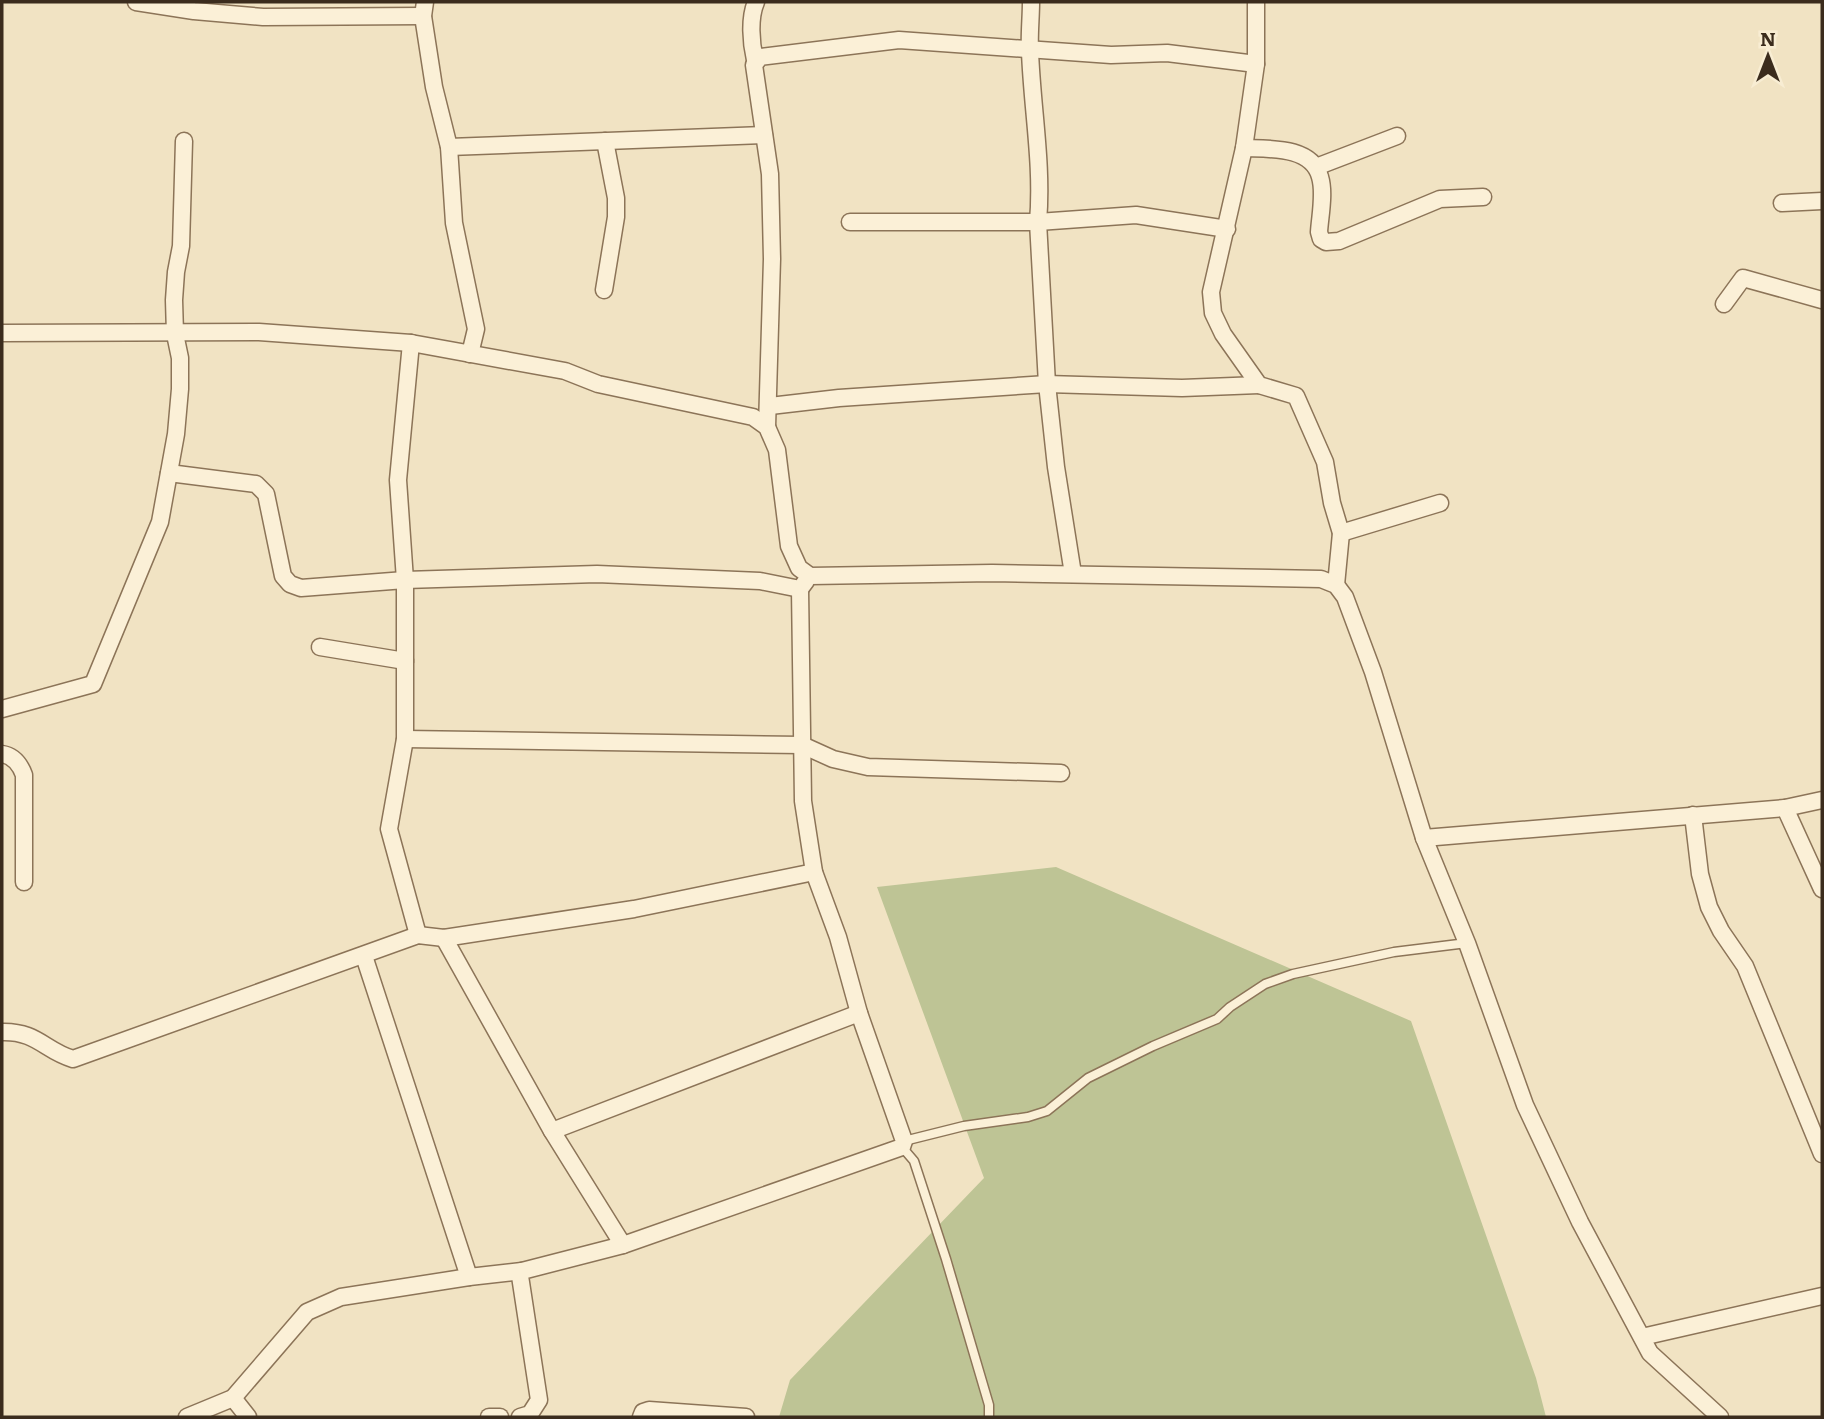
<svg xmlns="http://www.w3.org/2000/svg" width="1824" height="1419" font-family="Literata,serif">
<rect width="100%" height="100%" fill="#f1e3c3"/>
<!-- cemetery -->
<path fill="#bec495" d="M 1056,867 L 1411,1021 L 1536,1378 L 1546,1417 L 779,1417 L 790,1380 L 984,1178 L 877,887 Z"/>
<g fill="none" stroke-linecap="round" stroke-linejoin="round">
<defs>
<g id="service">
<path d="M 904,1141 L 964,1126 L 1028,1117 L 1047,1111 L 1088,1078 L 1153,1046 L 1217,1019 L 1230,1007 L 1265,984 L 1293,974 L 1394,952 L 1467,943"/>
<path d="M 902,1147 L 914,1161 L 946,1259 L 989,1405 L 989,1417"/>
</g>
<g id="minor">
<path d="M 136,2 L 194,11 L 263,17 L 423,16"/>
<path d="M 425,2 L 423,16 L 434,87 L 449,147 L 454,223 L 476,329 L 470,354"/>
<path d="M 1031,2 C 1031,18 1029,35 1030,51 C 1032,108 1043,165 1038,222 L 1047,384 L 1056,467 L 1073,574"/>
<path d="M 1256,2 L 1256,64 L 1244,148 L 1211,292 L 1213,313 L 1223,334 L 1259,385 L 1296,396 L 1325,462 L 1332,503 L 1341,533 L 1336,585"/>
<path d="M 755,60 C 751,43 749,18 756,2"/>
<path d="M 449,147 L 764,135"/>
<path d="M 1244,148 C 1269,149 1312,146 1320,177 C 1325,193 1320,216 1319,232 L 1321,239 L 1326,242 L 1339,241 L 1440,199 L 1483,197"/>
<path d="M 1316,167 L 1397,136"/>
<path d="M 1782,203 L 1822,201"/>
<path d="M 850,222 L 1038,222 L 1136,215 L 1227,229"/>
<path d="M 604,290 L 616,217 L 616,198 L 605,141"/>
<path d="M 1724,304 L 1743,278 L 1822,300"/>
<path d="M 2,333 L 259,332 L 411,343 L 565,371 L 598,384 L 753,417 L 767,427 L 777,450 L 789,546 L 799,568 L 810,576 L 992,573 L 1321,579 L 1336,585 L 1345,597 L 1373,672 L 1424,838 L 1467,943 L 1525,1105 L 1580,1222 L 1650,1353 L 1720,1417"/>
<path d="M 411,343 L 398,480 L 405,580 L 405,739 L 389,829 L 418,935"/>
<path d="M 770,406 L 839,398 L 1047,384 L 1182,388 L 1259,385"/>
<path d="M 767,427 L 772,259 L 770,174 L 754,65 L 760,57 L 899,40 L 1111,55 L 1167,53 L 1256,64"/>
<path d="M 169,473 L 256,484 L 266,494 L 283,576 L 290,584 L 301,588 L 405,580 L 597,574 L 760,581 L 800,589 L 806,581"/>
<path d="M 1341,533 L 1440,503"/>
<path d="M 320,647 L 405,661"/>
<path d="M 2,709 L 93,684 L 160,522 L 176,434 L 180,389 L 180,358 L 175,334 L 174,300 L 176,272 L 181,246 L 184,141"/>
<path d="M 405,739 L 802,745 L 833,759 L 868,767 L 1061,773"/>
<path d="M 2,754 C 14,756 20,764 24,775 L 24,882"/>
<path d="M 1785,808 L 1822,889"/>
<path d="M 1693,815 L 1700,874 L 1709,907 L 1721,931 L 1745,966 L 1822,1154"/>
<path d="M 1424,838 L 1785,808 L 1822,800"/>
<path d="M 444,938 L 552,1131 L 623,1245"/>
<path d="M 364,956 L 469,1277"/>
<path d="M 2,1032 C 37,1031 45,1051 73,1059 L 418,935 L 444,938 L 634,909 L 814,872"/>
<path d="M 552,1131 L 859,1013"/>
<path d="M 1642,1337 L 1822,1296"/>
<path d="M 233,1398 L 248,1417"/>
<path d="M 187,1417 L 233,1398 L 307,1312 L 341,1297 L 469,1277 L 522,1271"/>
<path d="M 489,1417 L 500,1417"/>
<path d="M 520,1417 L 530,1414 L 539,1400 L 520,1276 L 522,1271 L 623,1245 L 902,1147 L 904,1141 L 859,1013 L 838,937 L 814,872 L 803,801 L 800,589"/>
<path d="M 641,1417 L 643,1412 L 649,1410 L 746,1417"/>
</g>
</defs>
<!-- service casing -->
<use href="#service" stroke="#8c7458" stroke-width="11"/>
<!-- minor casing -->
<use href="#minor" stroke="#8c7458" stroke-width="19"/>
<!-- service -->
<use href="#service" stroke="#fbf0d7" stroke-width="8"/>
<!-- minor -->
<use href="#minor" stroke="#fbf0d7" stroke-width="16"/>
</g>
<!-- border -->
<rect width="1824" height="1419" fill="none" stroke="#3b2c1d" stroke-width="7"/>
<!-- north arrow -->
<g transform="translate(1768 56)" stroke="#f8edd3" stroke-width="5" paint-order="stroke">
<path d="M0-5L12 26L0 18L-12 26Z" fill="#3b2c1d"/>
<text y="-10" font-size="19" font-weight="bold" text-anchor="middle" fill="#3b2c1d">N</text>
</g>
</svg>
